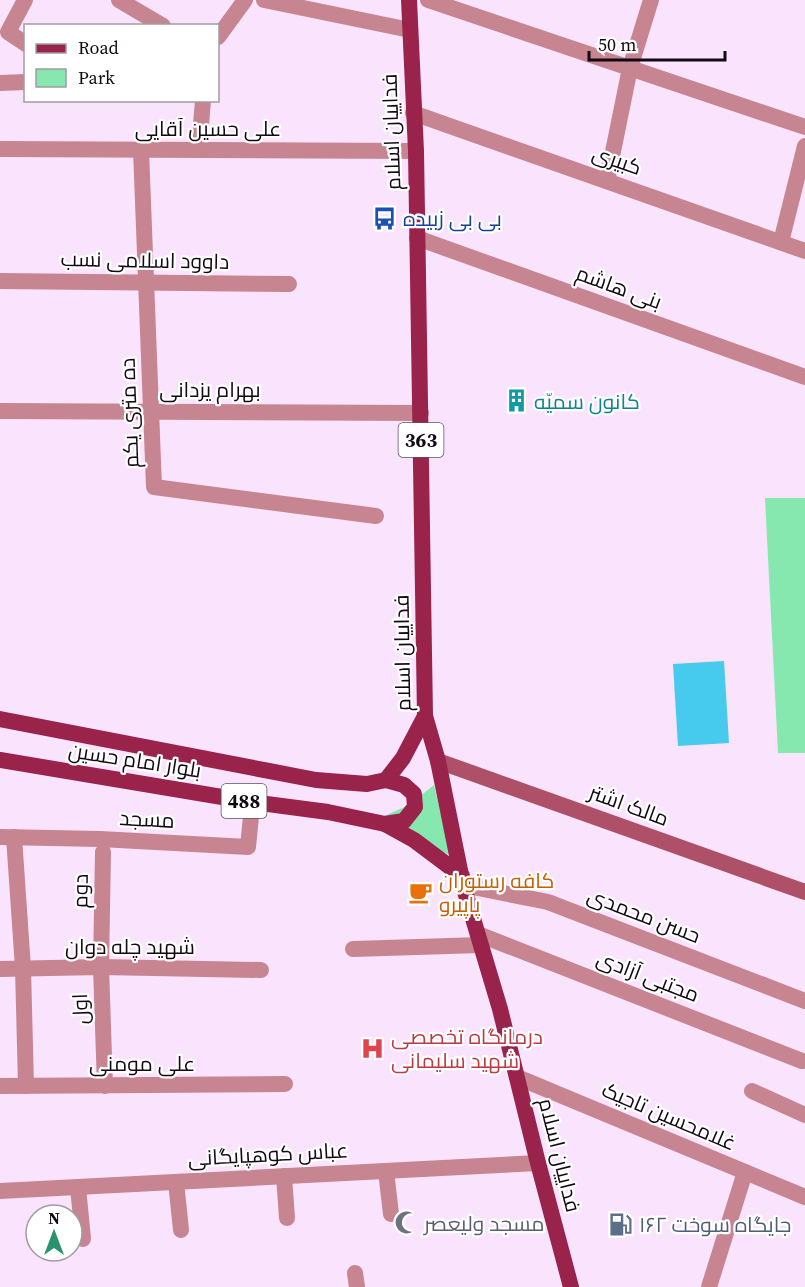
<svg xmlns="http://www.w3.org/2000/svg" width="805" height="1287" font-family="'Source Serif 4',Cairo,serif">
<rect width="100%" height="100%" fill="#fae4fd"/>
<!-- green -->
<g fill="#86e7af">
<path d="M 765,498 L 805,498 L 805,753 L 778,753 Z"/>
<path d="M 434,785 L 450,855 L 373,821 L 409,805 Z"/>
</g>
<!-- water -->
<path fill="#46caee" d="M 724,661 L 729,743 L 678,746 L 673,664 Z"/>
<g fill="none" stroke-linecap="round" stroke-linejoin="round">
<!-- minor -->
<g stroke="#c78592" stroke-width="16">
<path d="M 25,0 L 8,32 L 26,44"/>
<path d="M 119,0 L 163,26"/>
<path d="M 264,0 L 410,30"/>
<path d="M 428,0 L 805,127"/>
<path d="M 218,37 L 245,0"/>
<path d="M 0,83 L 26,82"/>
<path d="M 413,113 L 805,251"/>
<path d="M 0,149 L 416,151"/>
<path d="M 141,150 L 154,487 L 376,516"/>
<path d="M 199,150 L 203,100"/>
<path d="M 607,181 L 630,68 L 651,0"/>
<path d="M 417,238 L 805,377"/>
<path d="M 781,242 L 805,146"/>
<path d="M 0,281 L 289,284"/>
<path d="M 0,411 L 421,413"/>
<path d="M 0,837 L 100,839 L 248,847 L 251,816"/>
<path d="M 14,837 L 23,968 L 26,1086"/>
<path d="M 103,852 L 101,967 L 105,1086"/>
<path d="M 463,885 L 548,902 L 805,1001"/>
<path d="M 478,934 L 802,1061"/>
<path d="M 353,949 L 481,945"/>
<path d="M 0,969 L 101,967 L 261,970"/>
<path d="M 517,1077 L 805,1197"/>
<path d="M 0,1086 L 285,1084"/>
<path d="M 752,1091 L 805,1115"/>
<path d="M 386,1171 L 391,1214"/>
<path d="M 284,1176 L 287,1218"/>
<path d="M 176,1182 L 181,1230"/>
<path d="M 78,1187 L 83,1239"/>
<path d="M 0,1191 L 538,1163"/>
<path d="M 355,1273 L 357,1287"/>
<path d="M 709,1287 L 745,1172"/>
</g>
<!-- secondary -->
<path stroke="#ae5067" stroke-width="16" d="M 438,761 L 805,892"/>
<!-- primary -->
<g stroke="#99234a" stroke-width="16">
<path d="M 409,0 L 416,151 L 425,716 L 438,761 L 463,885 L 500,1009 L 538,1163 L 571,1287"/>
<path d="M 0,719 L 316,780 L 367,784 L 386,780 L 403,758 L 425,716"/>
<path d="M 0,760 L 252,802 L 328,812 L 385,824 L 414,840 L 462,876"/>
<path d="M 385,824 L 404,821 L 415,807 L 414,794 L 404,785 L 386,780"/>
</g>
</g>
<!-- icons -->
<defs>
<symbol id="bus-bare" viewBox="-9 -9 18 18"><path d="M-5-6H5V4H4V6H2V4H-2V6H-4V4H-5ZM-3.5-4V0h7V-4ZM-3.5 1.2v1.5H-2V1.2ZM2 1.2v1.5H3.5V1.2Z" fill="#1a4fb4" stroke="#fff" stroke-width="2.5" paint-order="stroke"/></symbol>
<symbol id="building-bare" viewBox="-9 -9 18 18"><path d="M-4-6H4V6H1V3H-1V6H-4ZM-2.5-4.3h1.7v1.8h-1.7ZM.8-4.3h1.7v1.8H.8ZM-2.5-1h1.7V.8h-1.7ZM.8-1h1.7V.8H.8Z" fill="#0f9aa8" stroke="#fff" stroke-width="2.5" paint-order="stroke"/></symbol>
<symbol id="cafe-bare" viewBox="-9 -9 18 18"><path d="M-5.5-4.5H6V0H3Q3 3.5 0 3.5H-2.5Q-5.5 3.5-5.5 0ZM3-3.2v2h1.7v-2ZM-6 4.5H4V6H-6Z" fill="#e8710a" stroke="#fff" stroke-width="2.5" paint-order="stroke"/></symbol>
<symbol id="hospital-bare" viewBox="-9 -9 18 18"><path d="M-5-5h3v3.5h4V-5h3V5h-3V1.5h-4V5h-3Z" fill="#e0444e" stroke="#fff" stroke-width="2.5" paint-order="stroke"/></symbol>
<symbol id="mosque-bare" viewBox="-9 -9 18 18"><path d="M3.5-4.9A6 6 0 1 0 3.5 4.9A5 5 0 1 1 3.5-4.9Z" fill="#6b7280" stroke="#fff" stroke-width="2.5" paint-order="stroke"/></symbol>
<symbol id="fuel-bare" viewBox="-9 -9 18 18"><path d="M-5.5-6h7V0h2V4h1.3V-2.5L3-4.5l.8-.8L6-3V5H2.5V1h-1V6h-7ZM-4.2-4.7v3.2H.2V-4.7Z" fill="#5c6f8a" stroke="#fff" stroke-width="2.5" paint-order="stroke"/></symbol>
</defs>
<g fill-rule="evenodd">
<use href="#bus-bare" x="368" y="202" width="33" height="33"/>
<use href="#building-bare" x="500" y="384" width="33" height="33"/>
<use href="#cafe-bare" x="404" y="876" width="33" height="33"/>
<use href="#hospital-bare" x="356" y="1032" width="33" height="33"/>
<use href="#mosque-bare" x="390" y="1206" width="33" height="33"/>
<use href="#fuel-bare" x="604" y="1208" width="33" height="33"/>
</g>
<g text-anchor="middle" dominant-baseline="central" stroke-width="4.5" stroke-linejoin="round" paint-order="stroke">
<!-- shield labels -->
<g fill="#fff" stroke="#585459" stroke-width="1.5">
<rect x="398.5" y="423" width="45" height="34" rx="4.5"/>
<rect x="221.5" y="784" width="45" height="34" rx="4.5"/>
</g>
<g font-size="20" font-weight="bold" fill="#110a12">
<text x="421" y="440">363</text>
<text x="244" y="801">488</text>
</g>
<!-- street labels -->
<g font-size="21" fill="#110a12" stroke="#fff">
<text x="208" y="128">علی حسین آقایی</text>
<text transform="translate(391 132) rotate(-92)">فداییان اسلام</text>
<text transform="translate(617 160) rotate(19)">کبیری</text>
<text transform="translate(145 260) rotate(1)">داوود اسلامی نسب</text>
<text transform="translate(619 287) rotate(20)">بنی هاشم</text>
<text x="210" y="389">بهرام یزدانی</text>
<text transform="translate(129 413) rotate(-92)">ده متری یکم</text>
<text transform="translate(402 653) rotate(-91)">فداییان اسلام</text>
<text transform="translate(135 760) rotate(9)">بلوار امام حسین</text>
<text transform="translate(629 805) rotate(20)">مالک اشتر</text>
<text transform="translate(147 819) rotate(3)">مسجد</text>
<text transform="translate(80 891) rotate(-89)">دوم</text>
<text transform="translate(644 915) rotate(21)">حسن محمدی</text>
<text x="130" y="946">شهید چله دوان</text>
<text transform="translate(648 976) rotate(21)">مجتبی آزادی</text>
<text transform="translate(80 1009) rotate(-92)">اول</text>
<text x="142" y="1063">علی مومنی</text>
<text transform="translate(669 1116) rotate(23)">غلامحسین تاجیک</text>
<text transform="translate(268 1154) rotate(-3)">عباس کوهپایگانی</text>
<text transform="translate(560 1155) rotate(76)">فداییان اسلام</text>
</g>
<!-- transit labels -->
<g font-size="21" fill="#164399" stroke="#fff" text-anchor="start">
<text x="403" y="218">بی بی زبیده</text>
</g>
<!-- culture labels -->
<g font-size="21" fill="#0d838f" stroke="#fff" text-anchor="start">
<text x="534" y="401">کانون سمیّه</text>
</g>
<!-- food labels -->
<g font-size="21" fill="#c56008" stroke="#fff" text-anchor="start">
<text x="439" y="880">کافه رستوران<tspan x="439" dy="24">پاپیرو</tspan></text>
</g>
<!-- health labels -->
<g font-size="21" fill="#be3a42" stroke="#fff" text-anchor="start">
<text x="391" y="1036">درمانگاه تخصصی<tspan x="391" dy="24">شهید سلیمانی</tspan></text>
</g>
<!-- worship labels -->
<g font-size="21" fill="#5b616d" stroke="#fff" text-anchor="start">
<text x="424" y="1223">مسجد ولیعصر</text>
</g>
<!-- service labels -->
<g font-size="21" fill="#4e5e75" stroke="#fff" text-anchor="start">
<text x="639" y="1224">جایگاه سوخت ۱۶۲</text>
</g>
</g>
<!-- legend -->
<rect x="24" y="24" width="195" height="78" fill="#ffffff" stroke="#a09da0" stroke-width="1.5"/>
<rect x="36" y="44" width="30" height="9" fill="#99234a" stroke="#a09da0" stroke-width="1.5"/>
<text x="78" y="54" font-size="18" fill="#110a12">Road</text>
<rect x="36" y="69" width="30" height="18" fill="#86e7af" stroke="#a09da0" stroke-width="1.5"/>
<text x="78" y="84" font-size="18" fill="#110a12">Park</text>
<!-- north arrow -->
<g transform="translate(54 1233)"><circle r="28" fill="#ffffff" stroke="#a09da0" stroke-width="1.5"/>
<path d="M0-4.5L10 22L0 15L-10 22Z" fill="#2b9270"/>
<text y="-9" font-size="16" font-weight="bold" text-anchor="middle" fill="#110a12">N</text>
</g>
<!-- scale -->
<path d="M589 51v9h136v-9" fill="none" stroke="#110a12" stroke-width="3"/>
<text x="598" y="51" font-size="18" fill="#110a12" stroke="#ffffff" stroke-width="4.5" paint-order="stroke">50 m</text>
</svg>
